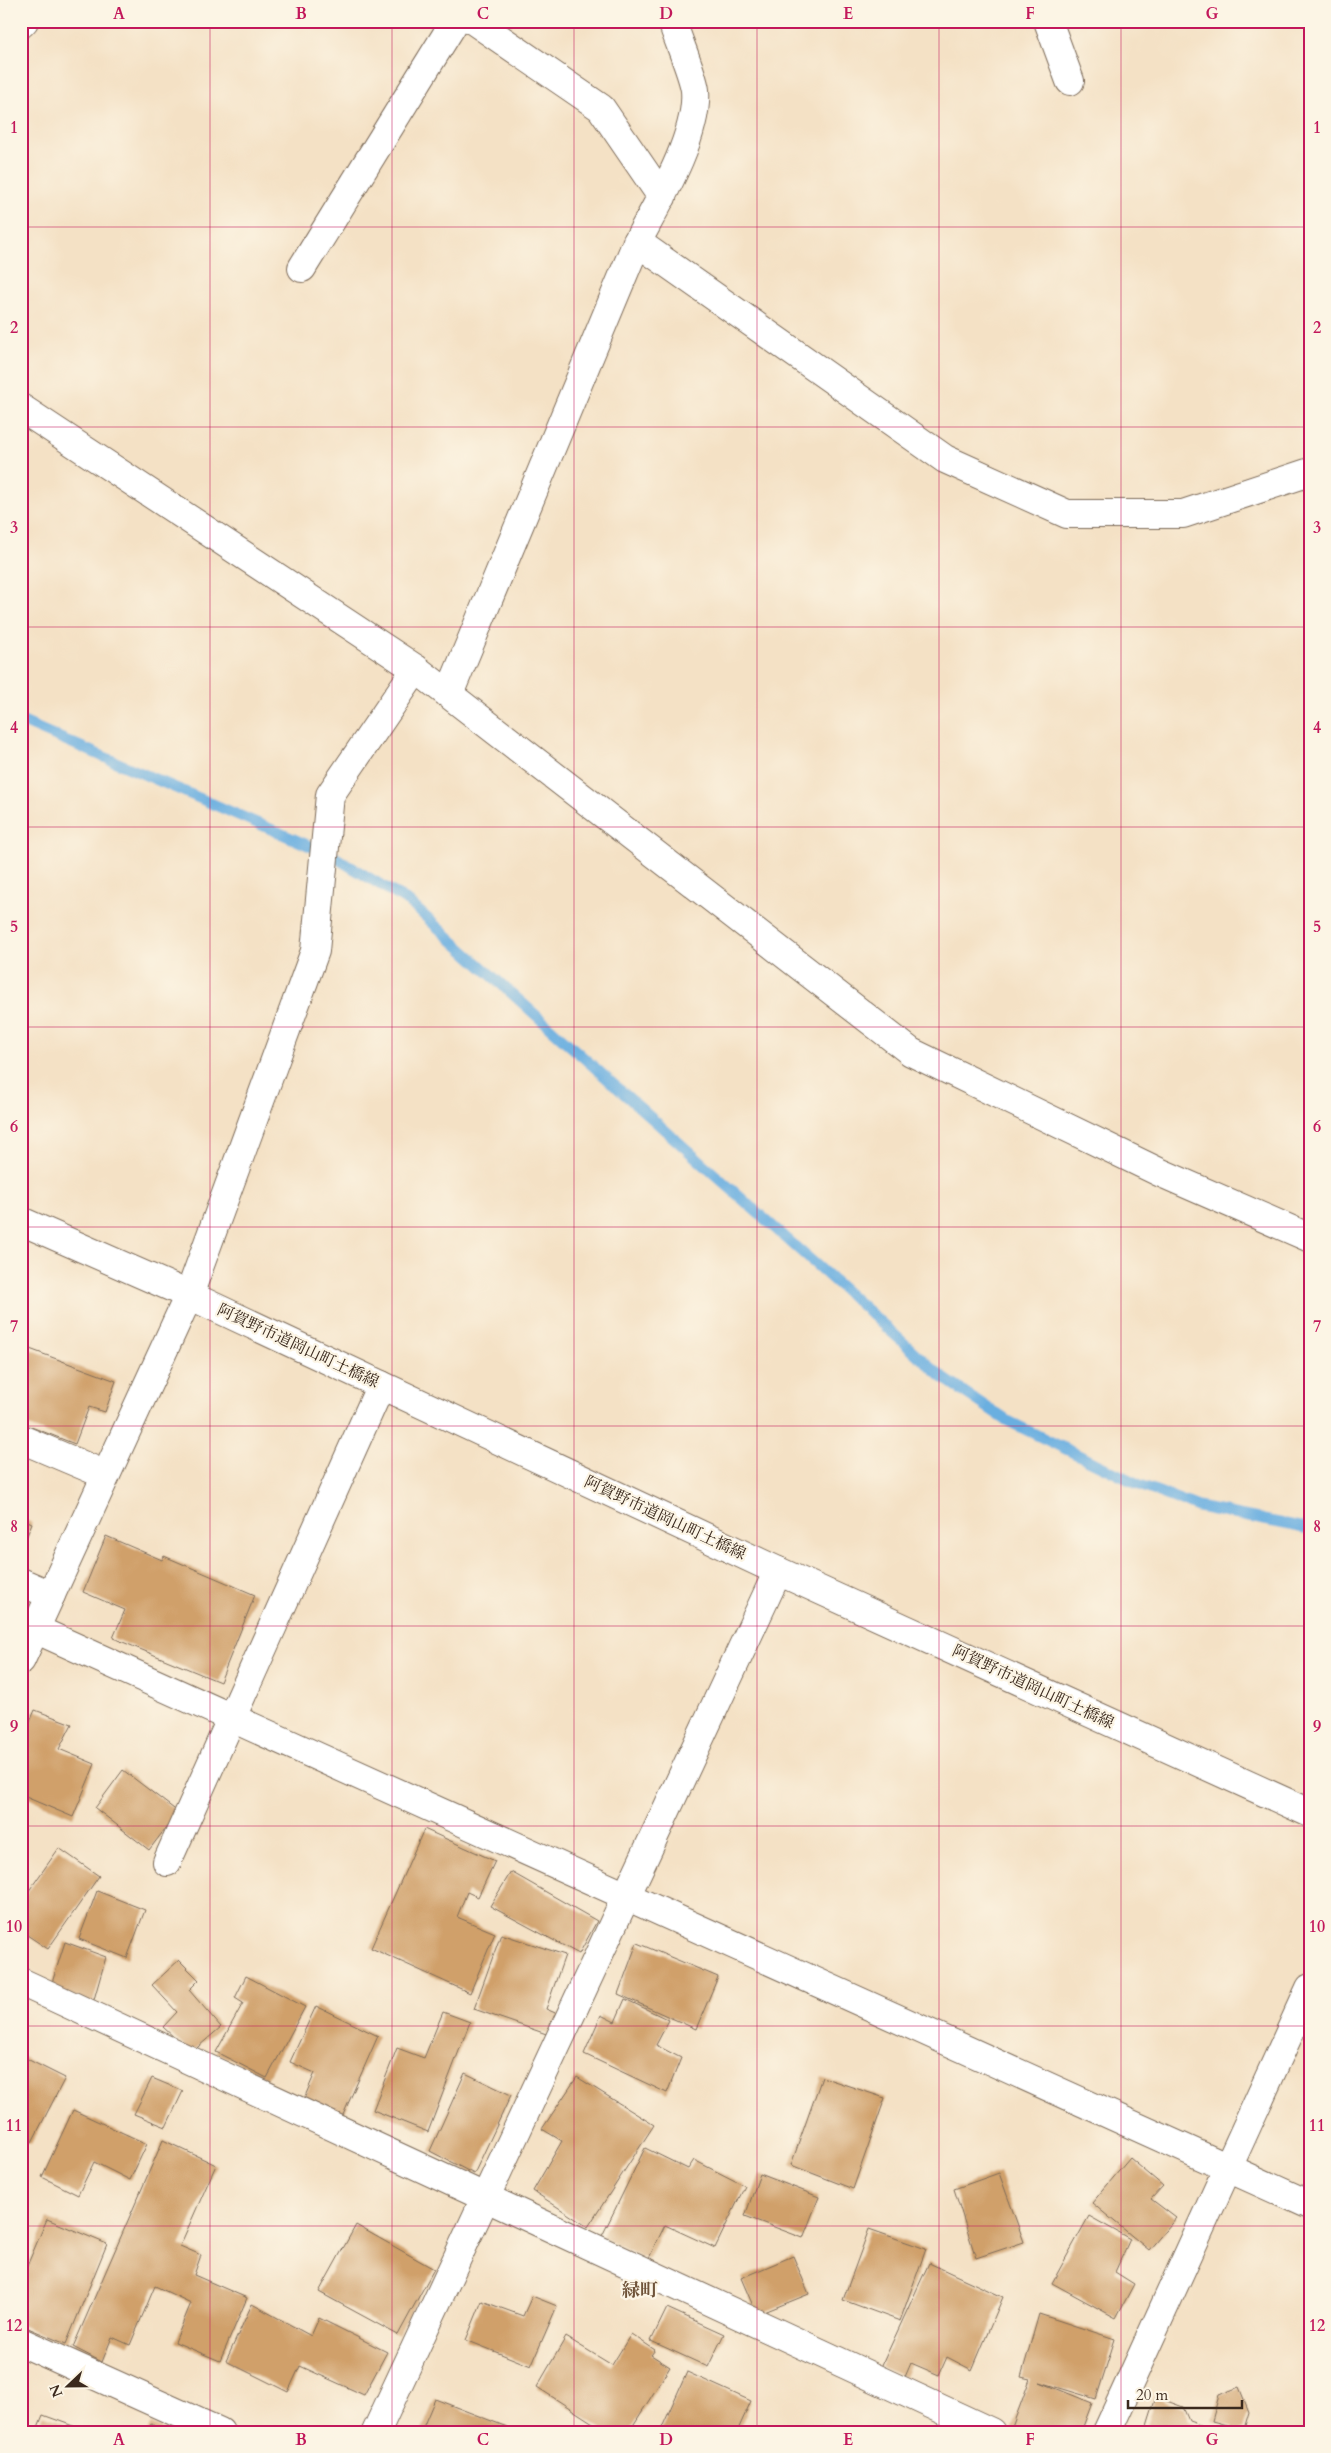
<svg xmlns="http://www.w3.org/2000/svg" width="1331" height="2453" font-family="Cardo,'Noto Serif JP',serif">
<rect width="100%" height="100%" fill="#fcf5e5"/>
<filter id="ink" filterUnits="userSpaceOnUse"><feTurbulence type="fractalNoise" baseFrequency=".02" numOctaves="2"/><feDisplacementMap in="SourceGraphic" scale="10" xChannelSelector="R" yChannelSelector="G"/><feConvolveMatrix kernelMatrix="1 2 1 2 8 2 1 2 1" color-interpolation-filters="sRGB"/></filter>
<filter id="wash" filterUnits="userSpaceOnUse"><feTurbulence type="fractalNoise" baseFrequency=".0096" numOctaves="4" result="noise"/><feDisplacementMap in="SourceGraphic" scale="20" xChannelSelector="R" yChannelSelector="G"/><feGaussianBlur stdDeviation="1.12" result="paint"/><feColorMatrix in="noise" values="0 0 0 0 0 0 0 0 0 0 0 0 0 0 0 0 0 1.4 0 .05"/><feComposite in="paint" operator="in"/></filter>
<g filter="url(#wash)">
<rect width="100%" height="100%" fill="#f4e1c5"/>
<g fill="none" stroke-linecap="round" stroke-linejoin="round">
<!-- stream -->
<path stroke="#6aafe0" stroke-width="11" d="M 21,721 L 333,856 L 409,902 L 942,1377 L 1006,1420 L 1140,1485 L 1198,1507 L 1310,1529"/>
</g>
<g id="blocks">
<!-- building -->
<g fill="#d0a06a">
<path d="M 27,1348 L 116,1381 L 105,1412 L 89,1407 L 75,1444 L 21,1423 L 21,1365 Z"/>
<path d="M 21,1518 L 32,1523 L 21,1551 Z"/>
<path d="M 106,1536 L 162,1560 L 164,1556 L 255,1595 L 220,1682 L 113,1638 L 125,1610 L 83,1592 Z"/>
<path d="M 35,1710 L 72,1724 L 59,1749 L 95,1764 L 73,1817 L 21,1795 L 21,1743 Z"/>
<path d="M 123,1770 L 178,1812 L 149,1850 L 95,1808 Z"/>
<path d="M 424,1829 L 495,1861 L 478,1897 L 467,1892 L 457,1917 L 495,1933 L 470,1993 L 371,1948 Z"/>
<path d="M 59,1848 L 99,1876 L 48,1949 L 21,1931 L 21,1902 Z"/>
<path d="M 511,1872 L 597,1921 L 579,1954 L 490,1906 Z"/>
<path d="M 97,1891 L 145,1910 L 127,1958 L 79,1939 Z"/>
<path d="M 501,1934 L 565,1955 L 546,2009 L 567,2018 L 558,2038 L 474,2009 Z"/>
<path d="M 65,1942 L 106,1957 L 93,2003 L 50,1989 Z"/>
<path d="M 637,1943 L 718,1977 L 696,2029 L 618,1994 Z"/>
<path d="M 179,1960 L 199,1980 L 189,1990 L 221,2027 L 191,2053 L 163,2027 L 177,2012 L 152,1985 Z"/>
<path d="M 246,1976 L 305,2007 L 267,2078 L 216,2052 L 243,2003 L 235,1998 Z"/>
<path d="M 625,1999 L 669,2020 L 656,2045 L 681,2058 L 667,2093 L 584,2054 L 601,2015 L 615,2022 Z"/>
<path d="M 316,2006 L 378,2036 L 339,2124 L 300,2108 L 315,2073 L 290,2062 Z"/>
<path d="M 443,2012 L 470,2022 L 428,2132 L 373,2110 L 397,2048 L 424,2058 Z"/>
<path d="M 21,2056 L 65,2078 L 31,2144 L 21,2139 Z"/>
<path d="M 465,2073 L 511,2095 L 474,2174 L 430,2151 Z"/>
<path d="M 577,2077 L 654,2125 L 588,2227 L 533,2191 L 562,2141 L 542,2129 Z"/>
<path d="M 822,2077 L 885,2098 L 853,2189 L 791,2165 Z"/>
<path d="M 152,2078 L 183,2091 L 166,2127 L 134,2114 Z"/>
<path d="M 73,2110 L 147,2144 L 130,2180 L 94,2162 L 78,2195 L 42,2177 Z"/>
<path d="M 163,2140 L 216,2165 L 180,2246 L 201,2255 L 194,2275 L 247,2298 L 220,2361 L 175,2342 L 191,2303 L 155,2286 L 130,2345 L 112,2337 L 102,2362 L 73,2347 Z"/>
<path d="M 645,2148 L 688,2169 L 694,2160 L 745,2186 L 715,2248 L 665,2225 L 648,2260 L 601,2238 Z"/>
<path d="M 1130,2158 L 1163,2186 L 1151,2199 L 1176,2218 L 1149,2250 L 1092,2203 Z"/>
<path d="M 999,2173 L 1024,2242 L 976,2258 L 954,2189 Z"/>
<path d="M 760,2174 L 819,2197 L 803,2238 L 745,2216 Z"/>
<path d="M 1089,2216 L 1130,2239 L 1115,2272 L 1134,2284 L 1116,2318 L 1052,2283 Z"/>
<path d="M 47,2219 L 107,2244 L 66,2344 L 21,2325 L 21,2280 Z"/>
<path d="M 356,2225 L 434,2269 L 398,2335 L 319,2292 Z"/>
<path d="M 869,2229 L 926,2249 L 900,2321 L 843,2300 Z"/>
<path d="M 793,2256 L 809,2294 L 757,2315 L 741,2278 Z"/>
<path d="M 929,2263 L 1003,2297 L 972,2370 L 947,2357 L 939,2375 L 911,2363 L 905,2377 L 881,2367 Z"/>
<path d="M 532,2296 L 557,2306 L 531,2366 L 466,2340 L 482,2301 L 523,2316 Z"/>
<path d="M 252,2304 L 311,2336 L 319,2318 L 387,2352 L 364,2395 L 300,2366 L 288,2392 L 226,2361 Z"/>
<path d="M 667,2308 L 724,2334 L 708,2367 L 651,2341 Z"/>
<path d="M 1039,2314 L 1115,2339 L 1096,2399 L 1040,2382 L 1092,2403 L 1081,2432 L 1016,2432 L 1011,2430 L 1030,2379 L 1021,2377 Z"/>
<path d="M 631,2334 L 655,2350 L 651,2355 L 670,2367 L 629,2432 L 607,2432 L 537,2387 L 566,2337 L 612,2365 Z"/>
<path d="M 687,2372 L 751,2401 L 737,2432 L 660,2432 Z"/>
<path d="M 1239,2387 L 1249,2412 L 1244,2429 L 1227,2432 L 1234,2427 L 1212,2421 L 1219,2395 Z"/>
<path d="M 1156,2397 L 1183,2407 L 1189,2421 L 1220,2432 L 1145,2432 Z"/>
<path d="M 435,2399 L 507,2427 L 505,2432 L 421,2432 Z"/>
<path d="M 43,2415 L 84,2430 L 36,2432 Z"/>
<path d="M 151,2424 L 168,2432 L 147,2432 Z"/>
</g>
</g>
</g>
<g filter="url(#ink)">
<use href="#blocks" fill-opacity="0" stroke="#7c6a58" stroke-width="1"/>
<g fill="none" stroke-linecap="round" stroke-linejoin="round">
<defs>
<g id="minor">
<path d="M 474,21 L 601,108 L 662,197"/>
<path d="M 1048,21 L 1070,81"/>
<path d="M 21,24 L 24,21"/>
<path d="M 637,242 L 945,459 L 1067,514 L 1183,514 L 1310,472"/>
<path d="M 302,268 L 455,21"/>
<path d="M 21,408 L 416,669 L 911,1052 L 1159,1172 L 1310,1238"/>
<path d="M 449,694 L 637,242 C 658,203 699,135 695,90 C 693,74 677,38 672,21"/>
<path d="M 21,1221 L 189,1295 L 778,1571 L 1310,1813"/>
<path d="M 21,1439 L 106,1475"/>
<path d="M 21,1582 L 51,1595"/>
<path d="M 35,1629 L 1310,2205"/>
<path d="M 21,1660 L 189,1295 L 315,951 L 330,795 L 416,669"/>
<path d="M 167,1862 L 381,1385"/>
<path d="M 21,1982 L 991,2432"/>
<path d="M 21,2342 L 220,2432"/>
<path d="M 376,2432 L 778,1571"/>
<path d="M 1107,2432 L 1310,1988"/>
</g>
</defs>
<!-- minor casing -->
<use href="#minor" stroke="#7c6a58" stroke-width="30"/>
<!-- minor -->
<use href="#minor" stroke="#fff" stroke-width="28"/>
</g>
</g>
<!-- grid -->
<path fill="none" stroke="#c2185b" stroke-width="1" stroke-opacity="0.55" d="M 210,21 L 210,2432M 392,21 L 392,2432M 574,21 L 574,2432M 757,21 L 757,2432M 939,21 L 939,2432M 1121,21 L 1121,2432M 21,227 L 1310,227M 21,427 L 1310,427M 21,627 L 1310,627M 21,827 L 1310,827M 21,1027 L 1310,1027M 21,1227 L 1310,1227M 21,1426 L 1310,1426M 21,1626 L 1310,1626M 21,1826 L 1310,1826M 21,2026 L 1310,2026M 21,2226 L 1310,2226"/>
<g text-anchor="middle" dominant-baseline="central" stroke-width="4.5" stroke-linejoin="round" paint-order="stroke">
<!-- street labels -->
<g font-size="16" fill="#3b2a1e" stroke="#fcf5e5">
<text transform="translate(298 1346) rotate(25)">阿賀野市道岡山町土橋線</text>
<text transform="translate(665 1518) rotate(25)">阿賀野市道岡山町土橋線</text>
<text transform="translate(1033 1687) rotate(25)">阿賀野市道岡山町土橋線</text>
</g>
<!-- neighbourhood labels -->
<g font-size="18" font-weight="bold" fill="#6f5339" stroke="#fcf5e5">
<text x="640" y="2290">緑町</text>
</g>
</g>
<!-- margin -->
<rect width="1331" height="2453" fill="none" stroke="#fcf5e5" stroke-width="55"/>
<!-- north arrow -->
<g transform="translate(68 2386) rotate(248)" stroke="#fcf5e5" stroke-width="4" paint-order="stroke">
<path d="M0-4L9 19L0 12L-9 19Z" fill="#3b2a1e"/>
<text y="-8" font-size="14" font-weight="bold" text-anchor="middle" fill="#3b2a1e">N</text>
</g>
<!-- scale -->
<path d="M1128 2400v8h114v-8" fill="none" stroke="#3b2a1e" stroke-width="2.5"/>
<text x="1136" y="2400" font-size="15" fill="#3b2a1e" stroke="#fcf5e5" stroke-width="4" paint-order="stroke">20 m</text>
<rect x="28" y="28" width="1276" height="2398" fill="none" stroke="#c2185b" stroke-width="2"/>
<g font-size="16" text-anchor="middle" font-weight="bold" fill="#c2185b">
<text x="119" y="19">A</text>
<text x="301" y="19">B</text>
<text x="483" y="19">C</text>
<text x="666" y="19">D</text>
<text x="848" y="19">E</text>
<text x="1030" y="19">F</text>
<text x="1212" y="19">G</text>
<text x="14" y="133">1</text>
<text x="1317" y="133">1</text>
<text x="14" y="333">2</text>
<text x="1317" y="333">2</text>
<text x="14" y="533">3</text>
<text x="1317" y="533">3</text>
<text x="14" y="733">4</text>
<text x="1317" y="733">4</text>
<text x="14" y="932">5</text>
<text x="1317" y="932">5</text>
<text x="14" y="1132">6</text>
<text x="1317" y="1132">6</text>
<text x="14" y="1332">7</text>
<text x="1317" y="1332">7</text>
<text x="14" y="1532">8</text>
<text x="1317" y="1532">8</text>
<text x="14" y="1732">9</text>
<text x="1317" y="1732">9</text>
<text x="14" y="1932">10</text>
<text x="1317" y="1932">10</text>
<text x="14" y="2131">11</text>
<text x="1317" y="2131">11</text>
<text x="14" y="2331">12</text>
<text x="1317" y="2331">12</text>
<text x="119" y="2445">A</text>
<text x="301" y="2445">B</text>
<text x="483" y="2445">C</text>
<text x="666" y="2445">D</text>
<text x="848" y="2445">E</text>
<text x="1030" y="2445">F</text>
<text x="1212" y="2445">G</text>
</g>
</svg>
